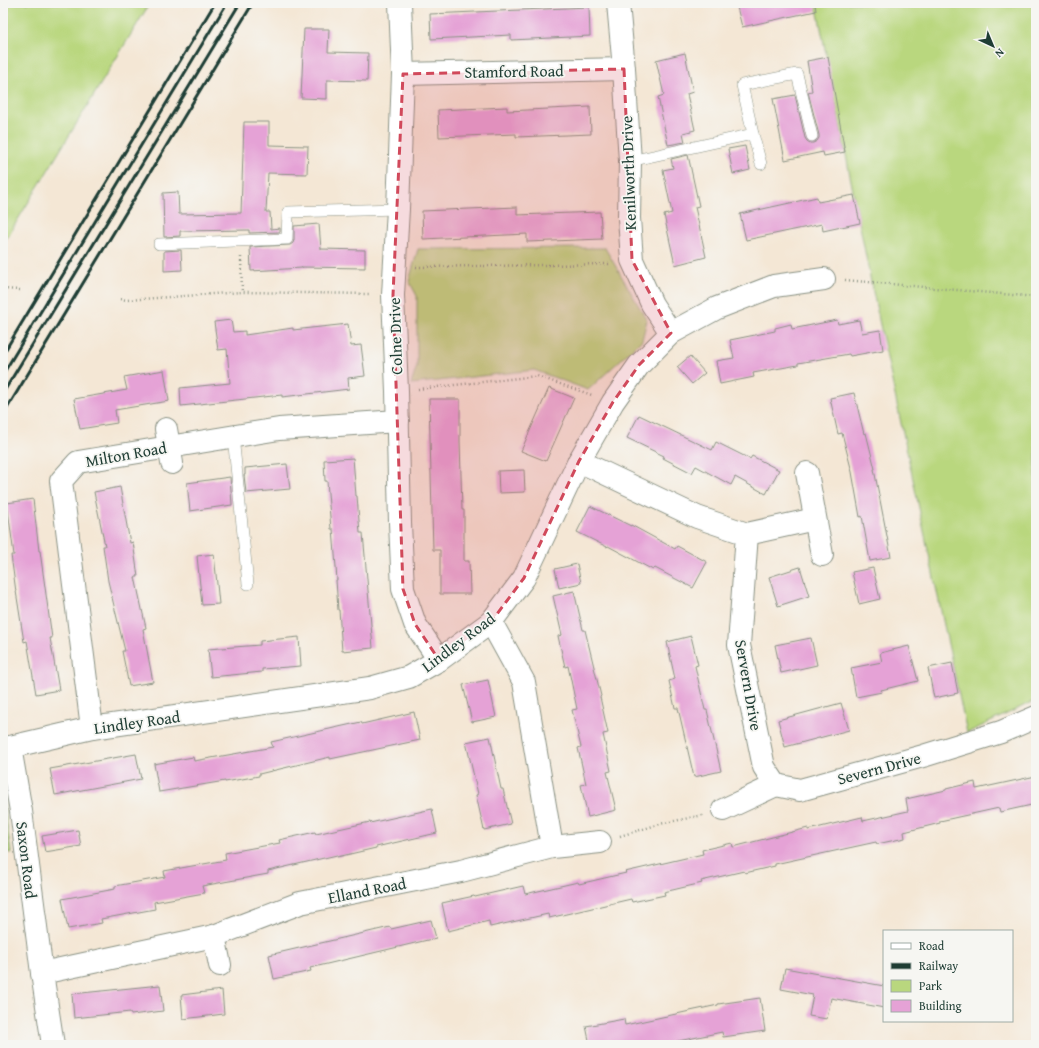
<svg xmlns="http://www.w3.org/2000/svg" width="1039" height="1048" font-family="'Gentium Book Plus',serif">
<rect width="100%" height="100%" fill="#f6f6f2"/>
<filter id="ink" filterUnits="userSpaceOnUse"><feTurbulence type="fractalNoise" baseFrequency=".025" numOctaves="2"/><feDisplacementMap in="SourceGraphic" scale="8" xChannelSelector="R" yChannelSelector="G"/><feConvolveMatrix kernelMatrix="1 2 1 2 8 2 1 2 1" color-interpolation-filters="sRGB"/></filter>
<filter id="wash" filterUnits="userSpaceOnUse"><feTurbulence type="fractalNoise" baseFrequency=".012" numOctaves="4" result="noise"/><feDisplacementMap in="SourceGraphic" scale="16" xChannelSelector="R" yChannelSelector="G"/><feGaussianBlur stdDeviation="0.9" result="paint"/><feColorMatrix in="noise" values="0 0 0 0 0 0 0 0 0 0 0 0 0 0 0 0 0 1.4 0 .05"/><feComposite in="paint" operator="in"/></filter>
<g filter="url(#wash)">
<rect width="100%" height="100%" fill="#f4e7d5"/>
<!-- green -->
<g fill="#b9d77e" stroke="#6c8a59">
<path d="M 3,3 L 150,3 L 3,244 Z"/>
<path d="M 816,3 L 1036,3 L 1036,700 L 967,733 L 872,287 Z"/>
<path d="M 605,248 L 647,320 L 642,340 L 588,390 L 534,370 L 411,384 L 417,366 L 417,296 L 409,281 L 418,249 Z"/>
<path d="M 3,800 L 4,802 L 11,853 L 3,852 Z"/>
</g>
<g id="blocks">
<!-- building -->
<g fill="#e5a2d6">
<path d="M 736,3 L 815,3 L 816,11 L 742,27 Z"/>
<path d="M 589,7 L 590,36 L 511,40 L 511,35 L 431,39 L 430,14 Z"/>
<path d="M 304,29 L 329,29 L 328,52 L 368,53 L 367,81 L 327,80 L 327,99 L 301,98 Z"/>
<path d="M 685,53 L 693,92 L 687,94 L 695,130 L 683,133 L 685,142 L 668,145 L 658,97 L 664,95 L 656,60 Z"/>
<path d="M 828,57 L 845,152 L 824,156 L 823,152 L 785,160 L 773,99 L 795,95 L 805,138 L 807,141 L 810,143 L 813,143 L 817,141 L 819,138 L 819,135 L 808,92 L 812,91 L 807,61 Z"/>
<path d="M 507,107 L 507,111 L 590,107 L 591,134 L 516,137 L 516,134 L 439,137 L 438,110 Z"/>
<path d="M 244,122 L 269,122 L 269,145 L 308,146 L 307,174 L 268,173 L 266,212 L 270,212 L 271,229 L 280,228 L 280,232 L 249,233 L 249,230 L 180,231 L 180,236 L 164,237 L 163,193 L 178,192 L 179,214 L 241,213 Z"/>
<path d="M 745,146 L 750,170 L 733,174 L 728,149 Z"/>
<path d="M 688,155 L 699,206 L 695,207 L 706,257 L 675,265 L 664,215 L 672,213 L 663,170 L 673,168 L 671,159 Z"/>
<path d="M 854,195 L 860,223 L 823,231 L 822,224 L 746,240 L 740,214 L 817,197 L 818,202 Z"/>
<path d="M 517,207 L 517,215 L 600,212 L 602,239 L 527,242 L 527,234 L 423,239 L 422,211 Z"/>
<path d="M 319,224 L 321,249 L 365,250 L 365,268 L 302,267 L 302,268 L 251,271 L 250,247 L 290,245 L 293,243 L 294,240 L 294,226 Z"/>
<path d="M 181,250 L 182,270 L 164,271 L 164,251 Z"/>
<path d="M 231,320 L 233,332 L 245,331 L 245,335 L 293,328 L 293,330 L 348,324 L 351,346 L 361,345 L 365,376 L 348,378 L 349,389 L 282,397 L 282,395 L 181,406 L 180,388 L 230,383 L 227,349 L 218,350 L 214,322 Z"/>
<path d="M 837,320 L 838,324 L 859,320 L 862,333 L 880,330 L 883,350 L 850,356 L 849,354 L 798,363 L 798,365 L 753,373 L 754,377 L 720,384 L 716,361 L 734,358 L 730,340 L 775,331 L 775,328 L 791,324 L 792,329 Z"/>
<path d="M 690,356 L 705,373 L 692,384 L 677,367 Z"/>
<path d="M 164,370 L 169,401 L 115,410 L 117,423 L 80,429 L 74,399 L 127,390 L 124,377 Z"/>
<path d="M 549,388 L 574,398 L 546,461 L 521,451 Z"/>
<path d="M 854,393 L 864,434 L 866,433 L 875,469 L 874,469 L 891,557 L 870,561 L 862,516 L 860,517 L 852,472 L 842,433 L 838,434 L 830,398 Z"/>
<path d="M 429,399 L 460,399 L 460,441 L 462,510 L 464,510 L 464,561 L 469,561 L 470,594 L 440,594 L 440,550 L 433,550 Z"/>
<path d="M 639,415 L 712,450 L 716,442 L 750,459 L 752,456 L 779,470 L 766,494 L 735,477 L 731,485 L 696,466 L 692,473 L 663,458 L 664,456 L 627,438 Z"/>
<path d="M 353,458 L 356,496 L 357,496 L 360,533 L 363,533 L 373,648 L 342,651 L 339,610 L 338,610 L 336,580 L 337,580 L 333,529 L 331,529 L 327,481 L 325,481 L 324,460 Z"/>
<path d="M 287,464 L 290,489 L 246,493 L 244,475 L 245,475 L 245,468 Z"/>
<path d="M 524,470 L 525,492 L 499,493 L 498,471 Z"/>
<path d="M 230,477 L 232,505 L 190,511 L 187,483 Z"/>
<path d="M 120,487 L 130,543 L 133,542 L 138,577 L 135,577 L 146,628 L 143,629 L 153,682 L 129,686 L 122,651 L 125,651 L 108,581 L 103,546 L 105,546 L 94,492 Z"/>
<path d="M 33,499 L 39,551 L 40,551 L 52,638 L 50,638 L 59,690 L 36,694 L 27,641 L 24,642 L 16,591 L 16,592 L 11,555 L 14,555 L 7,503 Z"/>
<path d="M 590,506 L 631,526 L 631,525 L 675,549 L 677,546 L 707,562 L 693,588 L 655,568 L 653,570 L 608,546 L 607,547 L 577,532 Z"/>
<path d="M 214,554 L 219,604 L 202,605 L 197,556 Z"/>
<path d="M 577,564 L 581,583 L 559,588 L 555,569 Z"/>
<path d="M 800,567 L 809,596 L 778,606 L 769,577 Z"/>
<path d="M 873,568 L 880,599 L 859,604 L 852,572 Z"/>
<path d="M 574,591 L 583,630 L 585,630 L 601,696 L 600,697 L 608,733 L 603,734 L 611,771 L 607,772 L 616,810 L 588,817 L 581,785 L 586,784 L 578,748 L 581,747 L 572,710 L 577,709 L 568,666 L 565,667 L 558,636 L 562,635 L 553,596 Z"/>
<path d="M 691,636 L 698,665 L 695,666 L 705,710 L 707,710 L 721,771 L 694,777 L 678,708 L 675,708 L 669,681 L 675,679 L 667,642 Z"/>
<path d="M 299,637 L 301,666 L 262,669 L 262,672 L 211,677 L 208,649 L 260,645 L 260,641 Z"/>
<path d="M 811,638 L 817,665 L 781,673 L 775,645 Z"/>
<path d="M 909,646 L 918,681 L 881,690 L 882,692 L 856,697 L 851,668 L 882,662 L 880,653 Z"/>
<path d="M 952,663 L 958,693 L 934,698 L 928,668 Z"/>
<path d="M 488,680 L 496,717 L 472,722 L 463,685 Z"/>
<path d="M 841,703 L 849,730 L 785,747 L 778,720 Z"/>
<path d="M 414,712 L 420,740 L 330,759 L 330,757 L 259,774 L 259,776 L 225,782 L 225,781 L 159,792 L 154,764 L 193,757 L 194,761 L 273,747 L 271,742 L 361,722 L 362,724 Z"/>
<path d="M 490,737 L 501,789 L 503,789 L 511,824 L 484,830 L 476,795 L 478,794 L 466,742 Z"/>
<path d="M 136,754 L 141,779 L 55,795 L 50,769 Z"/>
<path d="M 1036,776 L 1036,804 L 1000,812 L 999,808 L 940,821 L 940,823 L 904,832 L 905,838 L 877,844 L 876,842 L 775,864 L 775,866 L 745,873 L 744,871 L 701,881 L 702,883 L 664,892 L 665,895 L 632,902 L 631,899 L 549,918 L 548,914 L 490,927 L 489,921 L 448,931 L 442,903 L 474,896 L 475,897 L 523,886 L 525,894 L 578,882 L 579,884 L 626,873 L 625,872 L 703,854 L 702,850 L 732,843 L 733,847 L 808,828 L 808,830 L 862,817 L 863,821 L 908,811 L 906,799 L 946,790 L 946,789 L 975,782 L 976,789 Z"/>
<path d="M 432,809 L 437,833 L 376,847 L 376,848 L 337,857 L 337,855 L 268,871 L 268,874 L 202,886 L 204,893 L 154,902 L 155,909 L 101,919 L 102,923 L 68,929 L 62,899 L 115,889 L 115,886 L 165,877 L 164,871 L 226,860 L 225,853 L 280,843 L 279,840 L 315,832 L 316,834 L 370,822 L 370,823 Z"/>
<path d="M 78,830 L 81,846 L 45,852 L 42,836 Z"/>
<path d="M 431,920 L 436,938 L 310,968 L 311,971 L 274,979 L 269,955 L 390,927 L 391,929 Z"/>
<path d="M 785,968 L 884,986 L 884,1008 L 831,998 L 827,1019 L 809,1016 L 813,995 L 781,989 Z"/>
<path d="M 160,985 L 163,1011 L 131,1015 L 130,1012 L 74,1018 L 72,994 Z"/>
<path d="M 222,990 L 224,1014 L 183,1019 L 181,995 Z"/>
<path d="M 760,998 L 765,1031 L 723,1037 L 722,1032 L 659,1045 L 590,1045 L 586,1026 L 624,1019 L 625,1025 L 718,1005 L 718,1004 Z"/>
</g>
</g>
</g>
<g filter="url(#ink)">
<use href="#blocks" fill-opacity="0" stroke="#8a9284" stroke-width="1"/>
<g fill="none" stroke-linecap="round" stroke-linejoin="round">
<defs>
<g id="lane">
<path d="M 753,134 L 761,164"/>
<path d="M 630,161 L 753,134 L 742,85 L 797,74 L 812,136"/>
<path d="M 159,244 L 287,239 L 288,212 L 398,209"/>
<path d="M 233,436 L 248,584"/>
</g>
<g id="street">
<path d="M 400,3 L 403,74 L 398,209 L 393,295 L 397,391 L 400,523 L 403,589 L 415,624 L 439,660"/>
<path d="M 618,3 L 624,69 L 630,161 L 629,218 L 632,260 L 652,304 L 671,333"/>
<path d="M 403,74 L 624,69"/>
<path d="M 166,429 L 172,463"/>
<path d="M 579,461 L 697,517 L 747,534 L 815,519"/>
<path d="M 807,473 L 822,555"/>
<path d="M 747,534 L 739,645 L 764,767 L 776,785"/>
<path d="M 491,622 L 524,682 L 552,847 L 600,842"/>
<path d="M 92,728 L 61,481 L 78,462 L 279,429 L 398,421"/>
<path d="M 10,747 L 21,811 L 42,973 L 53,1045"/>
<path d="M 3,750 L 10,747 L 92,728 L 370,688 L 409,677 L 439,660 L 491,622 L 524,578 L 579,461 L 613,402 L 639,365 L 671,333 L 717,308 L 774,286 L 824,279"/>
<path d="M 723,810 L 776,785 L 800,790 L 923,756 L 1001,732 L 1036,717"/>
<path d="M 220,965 L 214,936 L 300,903 L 461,871 L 552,847"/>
<path d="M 42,973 L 214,936"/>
</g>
</defs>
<!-- lane casing -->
<use href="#lane" stroke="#8a9284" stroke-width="12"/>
<!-- street casing -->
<use href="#street" stroke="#8a9284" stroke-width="24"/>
<!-- path -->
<g stroke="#8a9284" stroke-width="2.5" stroke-dasharray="1 3" stroke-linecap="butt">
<path d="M 241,257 L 242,292"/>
<path d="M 416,267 L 611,264"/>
<path d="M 845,280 L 1036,297"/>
<path d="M 3,289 L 20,290"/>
<path d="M 120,299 L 127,300 L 242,292 L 371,294"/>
<path d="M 418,389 L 537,376 L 592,395"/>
<path d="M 620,836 L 660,824 L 703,815"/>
</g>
<!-- lane -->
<use href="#lane" stroke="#fff" stroke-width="11"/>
<!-- street -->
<use href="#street" stroke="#fff" stroke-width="22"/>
<!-- rail -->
<g stroke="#1f3d34" stroke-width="3">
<path d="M 3,354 L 215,3"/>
<path d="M 3,374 L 227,3"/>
<path d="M 3,393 L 240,3"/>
<path d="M 3,415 L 253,3"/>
</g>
</g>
</g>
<!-- marked area -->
<path fill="#d1495b" fill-opacity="0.2" stroke="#d1495b" stroke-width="3" stroke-dasharray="8 5" stroke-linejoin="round" d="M 624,69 L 632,260 L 671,333 L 639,365 L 613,402 L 579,461 L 524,578 L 491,622 L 439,660 L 415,624 L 403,589 L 393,295 L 403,74 Z"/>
<g text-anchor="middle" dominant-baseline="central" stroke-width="3.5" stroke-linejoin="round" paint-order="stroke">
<!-- street labels -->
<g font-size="16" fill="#1f3d34" stroke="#f6f6f2">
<text transform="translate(514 71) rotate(-1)">Stamford Road</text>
<text transform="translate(628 173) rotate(-92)">Kenilworth Drive</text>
<text transform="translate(395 336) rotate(-92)">Colne Drive</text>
<text transform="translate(126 454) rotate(-10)">Milton Road</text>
<text transform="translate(458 642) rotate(-37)">Lindley Road</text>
<text transform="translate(749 685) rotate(80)">Servern Drive</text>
<text transform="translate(137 722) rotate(-8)">Lindley Road</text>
<text transform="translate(879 768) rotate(-15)">Severn Drive</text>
<text transform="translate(27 860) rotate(83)">Saxon Road</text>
<text transform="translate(367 890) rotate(-11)">Elland Road</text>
</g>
</g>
<!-- margin -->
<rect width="1039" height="1048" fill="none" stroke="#f6f6f2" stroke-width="16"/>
<!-- legend -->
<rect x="883" y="930" width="130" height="92" fill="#f6f6f2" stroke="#a0aca6"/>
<rect x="891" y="943" width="20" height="6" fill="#ffffff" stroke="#a0aca6"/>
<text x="919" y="950" font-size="12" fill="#1f3d34">Road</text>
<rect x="891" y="963" width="20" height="6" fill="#1f3d34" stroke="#a0aca6"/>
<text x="919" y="970" font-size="12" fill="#1f3d34">Railway</text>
<rect x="891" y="980" width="20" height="12" fill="#b9d77e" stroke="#a0aca6"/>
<text x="919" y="990" font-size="12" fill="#1f3d34">Park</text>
<rect x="891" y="1000" width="20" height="12" fill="#e5a2d6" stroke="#a0aca6"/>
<text x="919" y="1010" font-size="12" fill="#1f3d34">Building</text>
<!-- north arrow -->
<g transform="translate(993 46) rotate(136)" stroke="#f6f6f2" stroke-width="3" paint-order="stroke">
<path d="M0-3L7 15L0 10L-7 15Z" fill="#1f3d34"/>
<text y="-6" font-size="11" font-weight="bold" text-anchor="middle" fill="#1f3d34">N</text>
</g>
</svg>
